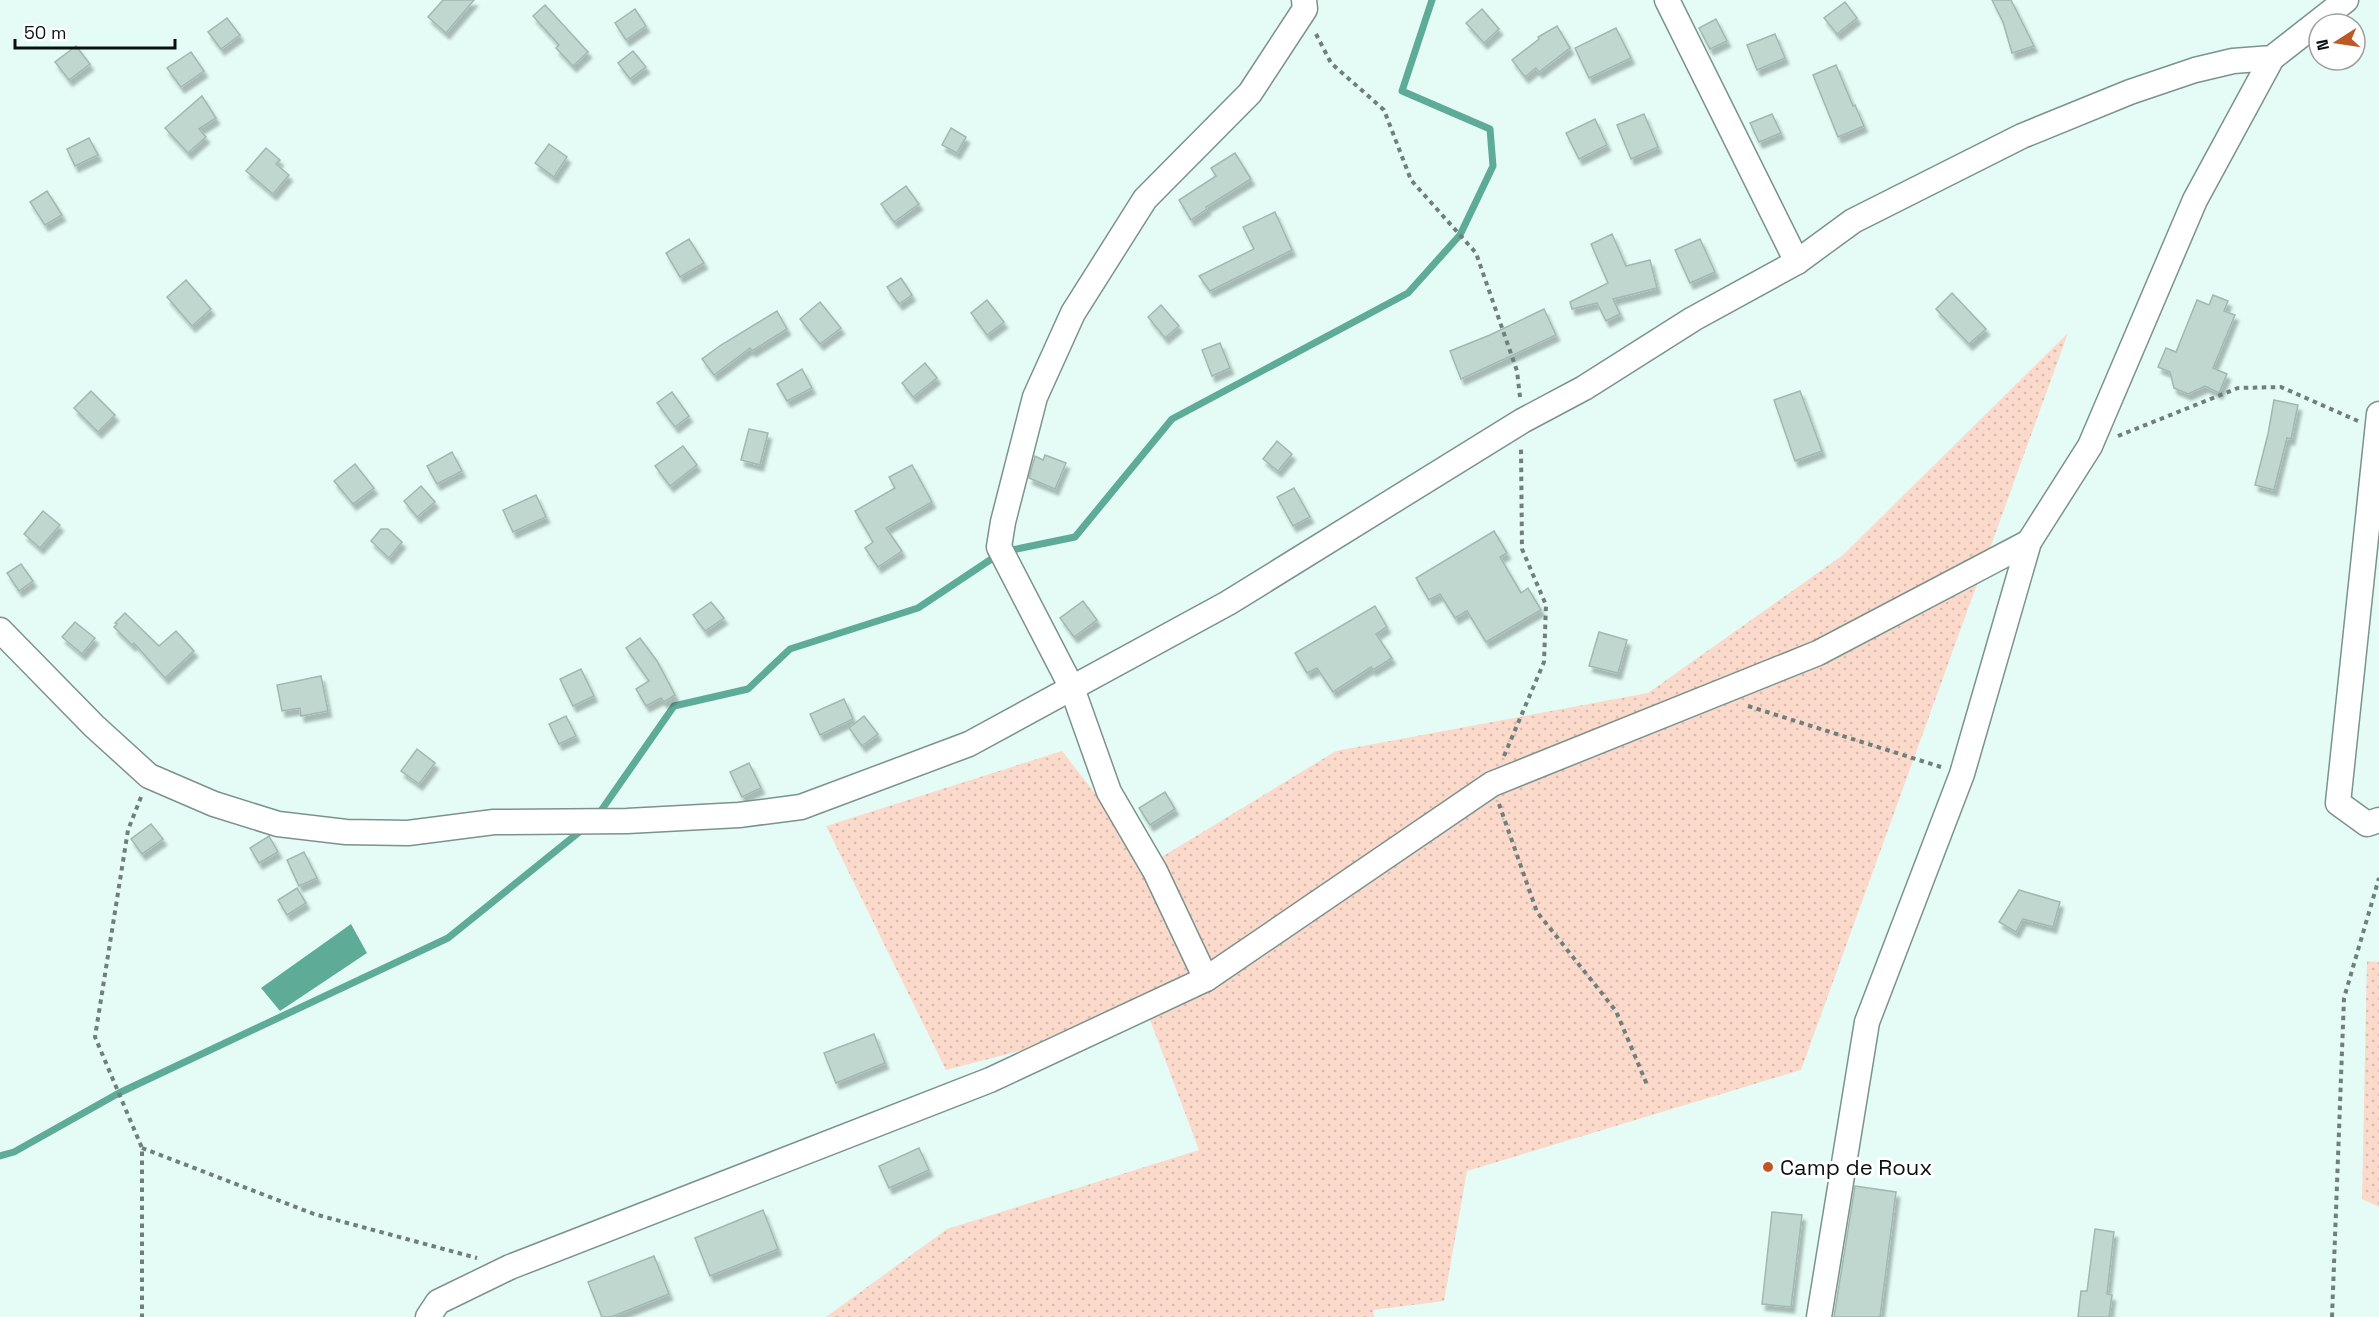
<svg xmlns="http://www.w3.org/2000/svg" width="2379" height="1317" font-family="'Space Grotesk',sans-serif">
<defs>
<pattern id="grass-dots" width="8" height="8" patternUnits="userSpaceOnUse" patternTransform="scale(1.5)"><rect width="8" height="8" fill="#fbdacb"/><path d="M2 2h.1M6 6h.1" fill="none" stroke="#d6baad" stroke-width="1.8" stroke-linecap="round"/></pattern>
<filter id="shadow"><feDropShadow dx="3.5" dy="6" stdDeviation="1.5" flood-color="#0004"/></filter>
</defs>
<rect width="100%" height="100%" fill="#e4fcf5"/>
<!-- grass -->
<g fill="url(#grass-dots)">
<path d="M 2068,333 L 1801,1070 L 1467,1171 L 1444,1301 L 1373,1310 L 1374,1317 L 826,1317 L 947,1229 L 1199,1150 L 1149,1017 L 946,1070 L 826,826 L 1062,751 L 1150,864 L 1336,751 L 1648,693 L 1843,555 Z"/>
<path d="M 2367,961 L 2379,962 L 2379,1207 L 2362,1199 Z"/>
</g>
<!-- water -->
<path fill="#5eab97" d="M 351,924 L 367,953 L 280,1011 L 261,988 Z"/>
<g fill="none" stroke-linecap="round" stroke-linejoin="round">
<!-- stream -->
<g stroke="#5eab97" stroke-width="7">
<path d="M 598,815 L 674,706 L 748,689 L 790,649 L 918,608 L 1002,552 L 1075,537 L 1172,419 L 1408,293 L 1460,235 L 1493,166 L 1490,129 L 1402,91 L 1432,0"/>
<path d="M 0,1156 L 14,1152 L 119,1093 L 448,938 L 583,829"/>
</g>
</g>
<!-- building -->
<g fill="#bfd7cf" stroke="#a1b8b1" stroke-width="1.5" filter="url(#shadow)">
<path d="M 443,0 L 474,0 L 446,33 L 428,17 Z"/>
<path d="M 1992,0 L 2011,0 L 2034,46 L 2012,53 L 2003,22 Z"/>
<path d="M 1845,2 L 1857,18 L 1837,34 L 1824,18 Z"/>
<path d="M 545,5 L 588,52 L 573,66 L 556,48 L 559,45 L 533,16 Z"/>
<path d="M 635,9 L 646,26 L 626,40 L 615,23 Z"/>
<path d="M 1482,9 L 1499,29 L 1484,43 L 1466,23 Z"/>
<path d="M 227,18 L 240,35 L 221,49 L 208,32 Z"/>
<path d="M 1716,19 L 1727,41 L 1710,49 L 1699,28 Z"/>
<path d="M 1557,26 L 1570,48 L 1539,72 L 1536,68 L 1525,77 L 1512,60 L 1539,39 L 1538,37 Z"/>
<path d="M 1616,28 L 1631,58 L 1589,78 L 1575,48 Z"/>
<path d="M 1775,34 L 1785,58 L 1757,70 L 1747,45 Z"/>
<path d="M 76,46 L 90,64 L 69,80 L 55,62 Z"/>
<path d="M 633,51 L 646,67 L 630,79 L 618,63 Z"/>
<path d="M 191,52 L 204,71 L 181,87 L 167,68 Z"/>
<path d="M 1836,65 L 1853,106 L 1855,105 L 1864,126 L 1838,137 L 1813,75 Z"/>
<path d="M 202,96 L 216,118 L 199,129 L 206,137 L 188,153 L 165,128 Z"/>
<path d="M 1644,114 L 1658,147 L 1631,159 L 1617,125 Z"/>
<path d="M 1772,114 L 1781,133 L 1759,142 L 1750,123 Z"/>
<path d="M 1595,119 L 1607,145 L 1579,159 L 1566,133 Z"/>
<path d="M 951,128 L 966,137 L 957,153 L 942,145 Z"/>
<path d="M 89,138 L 98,155 L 75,166 L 67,149 Z"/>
<path d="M 549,144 L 567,157 L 554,177 L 535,163 Z"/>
<path d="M 266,148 L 280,160 L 276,164 L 289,175 L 273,194 L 246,171 Z"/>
<path d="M 1235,153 L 1251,179 L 1206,207 L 1207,209 L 1191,220 L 1179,200 L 1216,176 L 1211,168 Z"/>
<path d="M 906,186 L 919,204 L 894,222 L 881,204 Z"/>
<path d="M 47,191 L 62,215 L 45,225 L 30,202 Z"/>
<path d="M 1275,212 L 1292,250 L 1210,291 L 1199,276 L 1254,249 L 1243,227 Z"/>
<path d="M 1612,234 L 1626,266 L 1650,260 L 1657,288 L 1613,299 L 1620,314 L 1606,321 L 1597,303 L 1572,309 L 1570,302 L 1608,283 L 1591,244 Z"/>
<path d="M 689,239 L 704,263 L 680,277 L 666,253 Z"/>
<path d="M 1700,239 L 1715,272 L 1690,283 L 1675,250 Z"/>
<path d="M 901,278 L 912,295 L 899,304 L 887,287 Z"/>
<path d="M 186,280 L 211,309 L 192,326 L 167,297 Z"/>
<path d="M 1952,293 L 1986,329 L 1969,344 L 1936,309 Z"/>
<path d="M 2213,295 L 2228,301 L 2224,311 L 2235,315 L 2213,368 L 2227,374 L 2219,393 L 2205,386 L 2188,394 L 2174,388 L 2170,372 L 2158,367 L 2166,348 L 2176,352 L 2197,300 L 2209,305 Z"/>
<path d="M 987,300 L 1004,322 L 987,335 L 971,313 Z"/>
<path d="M 820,302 L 841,328 L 820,344 L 800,319 Z"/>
<path d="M 1161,305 L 1179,326 L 1165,338 L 1148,317 Z"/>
<path d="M 1544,309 L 1556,335 L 1461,379 L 1450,351 L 1490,335 Z"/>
<path d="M 777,311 L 787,329 L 752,351 L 750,348 L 714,375 L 702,359 L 721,345 Z"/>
<path d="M 1220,343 L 1230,368 L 1212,376 L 1202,350 Z"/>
<path d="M 925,363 L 937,378 L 913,397 L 902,383 Z"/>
<path d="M 802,369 L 812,388 L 787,401 L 777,384 Z"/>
<path d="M 91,391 L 115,415 L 98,432 L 74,408 Z"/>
<path d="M 1800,391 L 1822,451 L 1795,461 L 1774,400 Z"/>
<path d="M 672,392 L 689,416 L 675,427 L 657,403 Z"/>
<path d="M 2274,400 L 2298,405 L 2291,439 L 2287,438 L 2274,490 L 2255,485 L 2268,434 Z"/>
<path d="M 749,429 L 768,433 L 760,465 L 741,460 Z"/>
<path d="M 1277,441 L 1292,454 L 1278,471 L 1263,459 Z"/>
<path d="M 683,446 L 697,465 L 670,486 L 655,466 Z"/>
<path d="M 452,452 L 462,471 L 437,484 L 427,466 Z"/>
<path d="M 1045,455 L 1066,463 L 1055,489 L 1029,478 L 1035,456 L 1043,460 Z"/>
<path d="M 355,464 L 374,488 L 353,504 L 334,481 Z"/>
<path d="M 912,465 L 932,502 L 886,528 L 902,551 L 878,567 L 865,548 L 873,542 L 855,511 L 895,488 L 889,477 Z"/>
<path d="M 421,486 L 435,502 L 417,517 L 404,501 Z"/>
<path d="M 1294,488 L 1310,517 L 1293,526 L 1277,497 Z"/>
<path d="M 536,495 L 546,517 L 513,532 L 503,510 Z"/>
<path d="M 43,511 L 60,525 L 40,548 L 24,534 Z"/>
<path d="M 381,529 L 388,529 L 402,542 L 389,558 L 371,541 Z"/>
<path d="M 1494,531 L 1507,553 L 1500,557 L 1521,593 L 1528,588 L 1541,610 L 1486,642 L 1467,611 L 1455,618 L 1440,594 L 1429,600 L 1416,578 Z"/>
<path d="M 21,564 L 33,581 L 19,591 L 7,573 Z"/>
<path d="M 1083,601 L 1097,620 L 1074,637 L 1060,618 Z"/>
<path d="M 711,602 L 724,618 L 705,631 L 693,615 Z"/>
<path d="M 1375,606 L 1387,627 L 1376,634 L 1392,658 L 1373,670 L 1371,667 L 1333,692 L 1317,668 L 1307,673 L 1295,653 Z"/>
<path d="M 125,613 L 159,646 L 176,631 L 194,651 L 165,678 L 134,643 L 132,645 L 114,627 L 117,624 L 115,623 Z"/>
<path d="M 75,622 L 95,638 L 82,654 L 62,637 Z"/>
<path d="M 1599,632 L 1627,640 L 1618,673 L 1589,666 Z"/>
<path d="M 640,638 L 657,661 L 675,695 L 664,702 L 661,698 L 646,706 L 636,689 L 649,681 L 626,648 Z"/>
<path d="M 581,669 L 594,696 L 573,706 L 560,679 Z"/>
<path d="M 321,676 L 328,711 L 301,716 L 300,708 L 282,711 L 277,685 Z"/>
<path d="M 844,699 L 853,719 L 820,735 L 810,714 Z"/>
<path d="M 566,716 L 576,736 L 559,744 L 549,724 Z"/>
<path d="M 864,716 L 878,734 L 862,746 L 849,728 Z"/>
<path d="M 417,749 L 435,763 L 419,784 L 401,771 Z"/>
<path d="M 749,763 L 761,788 L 742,797 L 730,772 Z"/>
<path d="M 1165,792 L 1175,809 L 1150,825 L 1139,808 Z"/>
<path d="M 151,824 L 163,839 L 142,854 L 131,839 Z"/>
<path d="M 269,836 L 278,852 L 259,863 L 250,848 Z"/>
<path d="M 304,852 L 317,878 L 299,886 L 287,860 Z"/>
<path d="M 297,888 L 306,903 L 287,915 L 278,900 Z"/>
<path d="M 2019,890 L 2060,902 L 2053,927 L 2023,919 L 2016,932 L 1999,922 Z"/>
<path d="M 874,1034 L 885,1063 L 836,1083 L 824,1053 Z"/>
<path d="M 919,1148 L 929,1170 L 889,1188 L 879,1166 Z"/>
<path d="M 1855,1186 L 1896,1192 L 1880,1317 L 1834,1317 Z"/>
<path d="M 763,1210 L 778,1249 L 710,1276 L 695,1238 Z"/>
<path d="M 1772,1212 L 1802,1215 L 1791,1307 L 1762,1304 Z"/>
<path d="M 2095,1229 L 2114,1232 L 2107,1294 L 2112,1295 L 2109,1317 L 2078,1317 L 2081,1291 L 2087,1291 Z"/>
<path d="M 654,1256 L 669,1294 L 611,1317 L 602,1317 L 588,1282 Z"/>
</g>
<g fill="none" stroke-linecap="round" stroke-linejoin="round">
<defs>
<g id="minor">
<path d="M 1667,0 L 1797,262"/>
<path d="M 2379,414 L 2338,803 L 2367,824 L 2379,820"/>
<path d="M 0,630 L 94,726 L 149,776 L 214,804 L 278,824 L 346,832 L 408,833 L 494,822 L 627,821 L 739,815 L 801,807 L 969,744 L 1228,603 L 1522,421 L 1584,388 L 1693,319 L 1797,262 L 1853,221 L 2022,136 L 2130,92 L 2195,70 L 2233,61 L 2272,58 L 2346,0"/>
<path d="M 1206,979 L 1155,871 L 1109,792 L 1072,688 L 999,547 L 1003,522 L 1035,397 L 1073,313 L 1145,199 L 1250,93 L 1305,9 L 1304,0"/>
<path d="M 428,1317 L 438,1302 L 510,1267 L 990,1080 L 1206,979 L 1492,784 L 1818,653 L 2029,542"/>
<path d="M 1819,1317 L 1867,1022 L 1962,774 L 2029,542 L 2090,446 L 2195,200 L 2272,58"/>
</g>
</defs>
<!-- minor casing -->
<use href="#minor" stroke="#7c928c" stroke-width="27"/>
<!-- path -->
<g stroke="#707f7b" stroke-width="4" stroke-dasharray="4.5 4.5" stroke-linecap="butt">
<path d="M 1316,34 L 1331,63 L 1384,110 L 1411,180 L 1476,253 L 1517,371 L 1520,397"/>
<path d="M 2118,436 L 2238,388 L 2281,387 L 2358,421"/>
<path d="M 1748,706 L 1941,767"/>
<path d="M 1504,756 L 1544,662 L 1546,605 L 1522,549 L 1521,447"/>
<path d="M 141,797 L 128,830 L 95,1037 L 142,1148 L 142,1317"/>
<path d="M 1499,804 L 1537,912 L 1616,1011 L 1648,1087"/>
<path d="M 142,1148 L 314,1214 L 477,1258"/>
<path d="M 2332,1317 L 2344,998 L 2379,878"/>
</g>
<!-- minor -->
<use href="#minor" stroke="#fff" stroke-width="24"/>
</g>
<!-- markers -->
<circle fill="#be5927" stroke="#fff" stroke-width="2" cx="1768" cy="1167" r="6"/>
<g text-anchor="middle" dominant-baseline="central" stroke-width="6" stroke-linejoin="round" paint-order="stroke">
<!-- poi labels -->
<g font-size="22" fill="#09110f" stroke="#fff" text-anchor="start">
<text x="1780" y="1167">Camp de Roux</text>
</g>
</g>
<!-- north arrow -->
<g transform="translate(2337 42) rotate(258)"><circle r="28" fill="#ffffff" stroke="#9da09f" stroke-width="1.5"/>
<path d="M0-4.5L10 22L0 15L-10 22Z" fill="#be5927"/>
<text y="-9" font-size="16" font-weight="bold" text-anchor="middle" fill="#09110f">N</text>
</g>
<!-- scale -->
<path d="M15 39v9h160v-9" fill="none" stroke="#09110f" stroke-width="3"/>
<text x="24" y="39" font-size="18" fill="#09110f" stroke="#ffffff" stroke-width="4.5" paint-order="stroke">50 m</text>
</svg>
